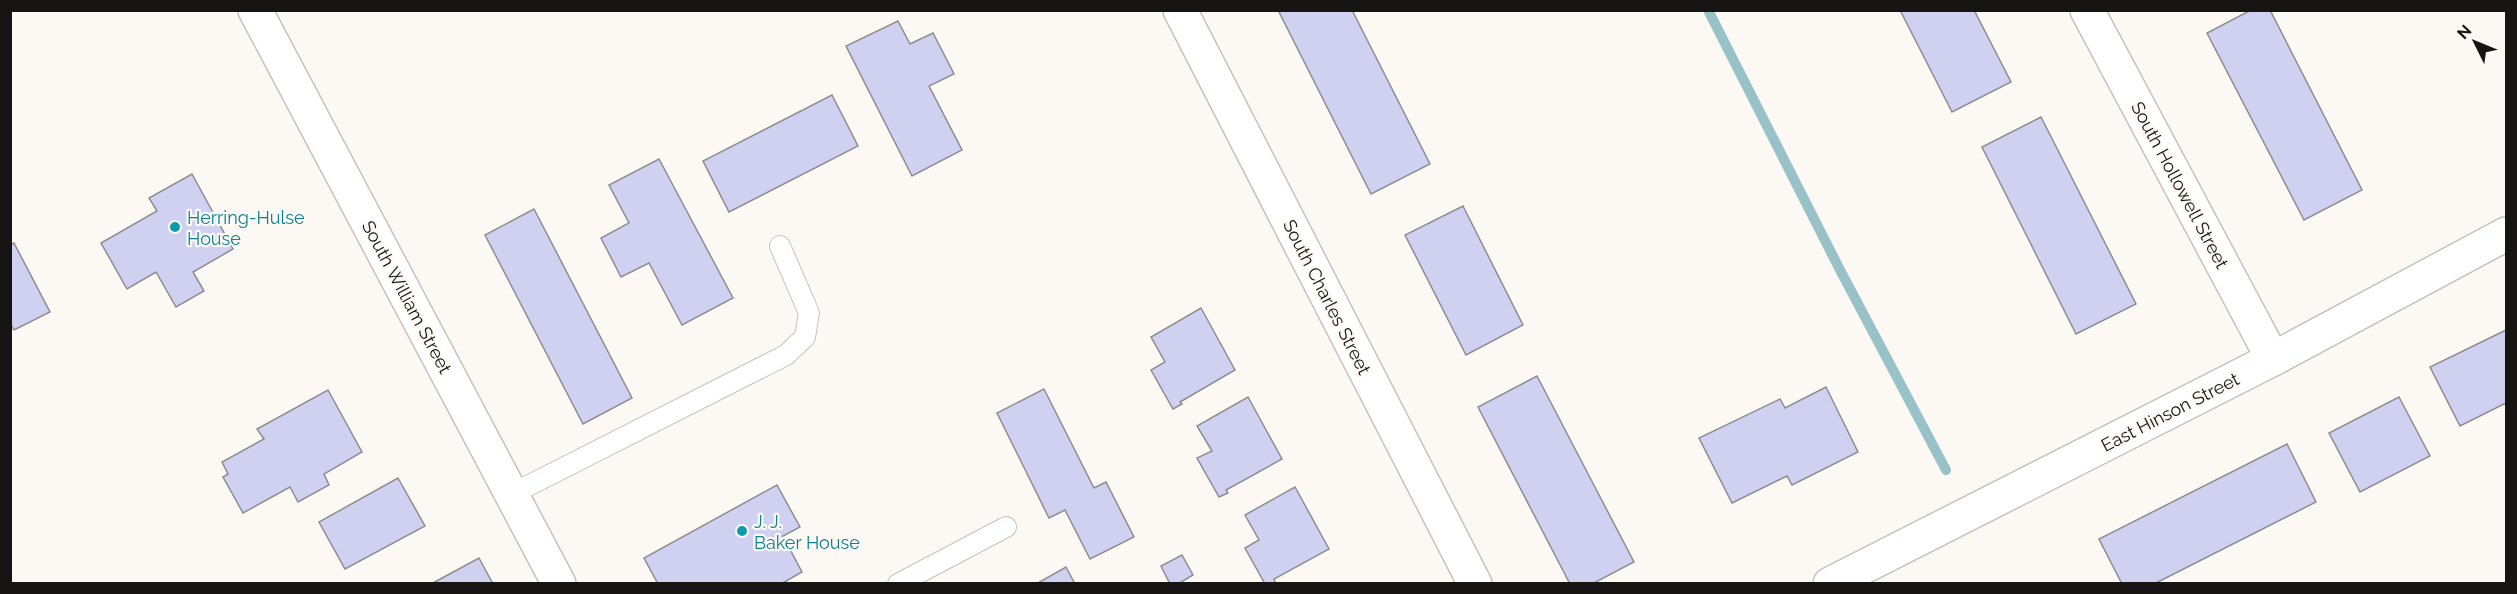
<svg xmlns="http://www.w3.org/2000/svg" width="2517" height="594" font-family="Raleway,sans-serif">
<rect width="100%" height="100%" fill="#fcf8f4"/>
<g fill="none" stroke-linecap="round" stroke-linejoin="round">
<!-- stream -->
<path stroke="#98c2c8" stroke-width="10" d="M 1708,10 L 1839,268 L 1946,470"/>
</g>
<!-- building -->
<g fill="#d0d0f1" stroke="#8d8d91" stroke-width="1.5">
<path d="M 1278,10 L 1352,10 L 1430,164 L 1371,194 Z"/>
<path d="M 1900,10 L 1974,10 L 2011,82 L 1952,112 Z"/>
<path d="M 2251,10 L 2270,10 L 2362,190 L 2304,220 L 2207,33 Z"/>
<path d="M 898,21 L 910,44 L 933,33 L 954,74 L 929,86 L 962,150 L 912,176 L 846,46 Z"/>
<path d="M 832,95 L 858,146 L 729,212 L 703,161 Z"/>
<path d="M 2041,117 L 2136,304 L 2076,334 L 1982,147 Z"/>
<path d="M 659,159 L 733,298 L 682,325 L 649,263 L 621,277 L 601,238 L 629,223 L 609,185 Z"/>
<path d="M 192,174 L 233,249 L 193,272 L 204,291 L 176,307 L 156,272 L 127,289 L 101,243 L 157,211 L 149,198 Z"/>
<path d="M 1463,206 L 1523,325 L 1466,355 L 1405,235 Z"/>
<path d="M 534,209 L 632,398 L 583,424 L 485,235 Z"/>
<path d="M 14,243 L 50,312 L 14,330 L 10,323 L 10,245 Z"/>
<path d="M 1201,308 L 1235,370 L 1180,402 L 1182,404 L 1173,409 L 1151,370 L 1165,362 L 1151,337 Z"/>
<path d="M 2506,330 L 2506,403 L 2460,426 L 2430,367 Z"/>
<path d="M 1537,376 L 1634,562 L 1592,584 L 1570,584 L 1478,407 Z"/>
<path d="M 1826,387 L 1858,452 L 1792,485 L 1787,476 L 1732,503 L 1699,438 L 1780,399 L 1785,408 Z"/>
<path d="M 1044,389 L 1094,488 L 1106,482 L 1134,537 L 1090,559 L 1065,510 L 1049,518 L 997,413 Z"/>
<path d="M 328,390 L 362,452 L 324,474 L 329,485 L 298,502 L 290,487 L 243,513 L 223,477 L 228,474 L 222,462 L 264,439 L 257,429 Z"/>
<path d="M 1248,397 L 1282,459 L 1226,490 L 1228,493 L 1219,497 L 1197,458 L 1212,451 L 1197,426 Z"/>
<path d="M 2399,397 L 2430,456 L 2360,492 L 2329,433 Z"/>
<path d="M 2287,444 L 2316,502 L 2154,584 L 2122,584 L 2099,539 Z"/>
<path d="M 398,478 L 425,526 L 345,569 L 319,522 Z"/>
<path d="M 777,485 L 800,527 L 783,536 L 802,572 L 781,584 L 658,584 L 644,558 Z"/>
<path d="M 1295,487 L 1329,549 L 1274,579 L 1275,582 L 1273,584 L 1265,584 L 1245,548 L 1259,540 L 1245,515 Z"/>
<path d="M 1182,555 L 1193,575 L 1178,584 L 1170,584 L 1161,566 Z"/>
<path d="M 479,558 L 493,584 L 431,584 Z"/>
<path d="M 1066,567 L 1075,584 L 1036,584 Z"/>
</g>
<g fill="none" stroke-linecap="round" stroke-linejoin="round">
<defs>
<g id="lane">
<path d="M 512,494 L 786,355 L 805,337 L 809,313 L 780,246"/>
<path d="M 898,584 L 1006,527"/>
</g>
<g id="street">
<path d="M 1180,10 L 1475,584"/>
<path d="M 2087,10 L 2273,359"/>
<path d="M 1830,584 L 2273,359 L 2506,234"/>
</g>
<path id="secondary" d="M 255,10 L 559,584"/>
</defs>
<!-- lane casing -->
<use href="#lane" stroke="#c6c2be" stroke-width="22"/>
<!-- street casing -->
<use href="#street" stroke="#c6c2be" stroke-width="36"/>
<!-- secondary casing -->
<use href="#secondary" stroke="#c6c2be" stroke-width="36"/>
<!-- lane -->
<use href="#lane" stroke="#fff" stroke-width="20"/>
<!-- street -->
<use href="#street" stroke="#fff" stroke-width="33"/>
<!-- secondary -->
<use href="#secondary" stroke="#fff" stroke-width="33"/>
</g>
<!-- markers -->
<g fill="#0f9aa8" stroke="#fcf8f4" stroke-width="2">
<circle cx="175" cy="227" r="6"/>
<circle cx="742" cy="531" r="6"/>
</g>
<g text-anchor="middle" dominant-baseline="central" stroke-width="4.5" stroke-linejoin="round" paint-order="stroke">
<!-- street labels -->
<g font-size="18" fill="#161514" stroke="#fcf8f4">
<text transform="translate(2180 185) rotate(62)">South Hollowell Street</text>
<text transform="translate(407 297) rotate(62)">South William Street</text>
<text transform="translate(1327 297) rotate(63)">South Charles Street</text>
<text transform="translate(2170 412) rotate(-27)">East Hinson Street</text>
</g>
<!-- culture labels -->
<g font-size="18" fill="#0d838f" stroke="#fcf8f4" text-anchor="start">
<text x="187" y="217">Herring-Hulse<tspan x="187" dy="21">House</tspan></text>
<text x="754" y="521">J. J.<tspan x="754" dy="21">Baker House</tspan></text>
</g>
</g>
<!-- border -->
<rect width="2517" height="594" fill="none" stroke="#161514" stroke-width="24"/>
<!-- north arrow -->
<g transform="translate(2475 42) rotate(313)" stroke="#fcf8f4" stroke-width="4.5" paint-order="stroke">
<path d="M0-4.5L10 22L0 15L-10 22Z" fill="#161514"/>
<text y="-9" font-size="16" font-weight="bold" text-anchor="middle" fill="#161514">N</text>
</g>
</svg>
